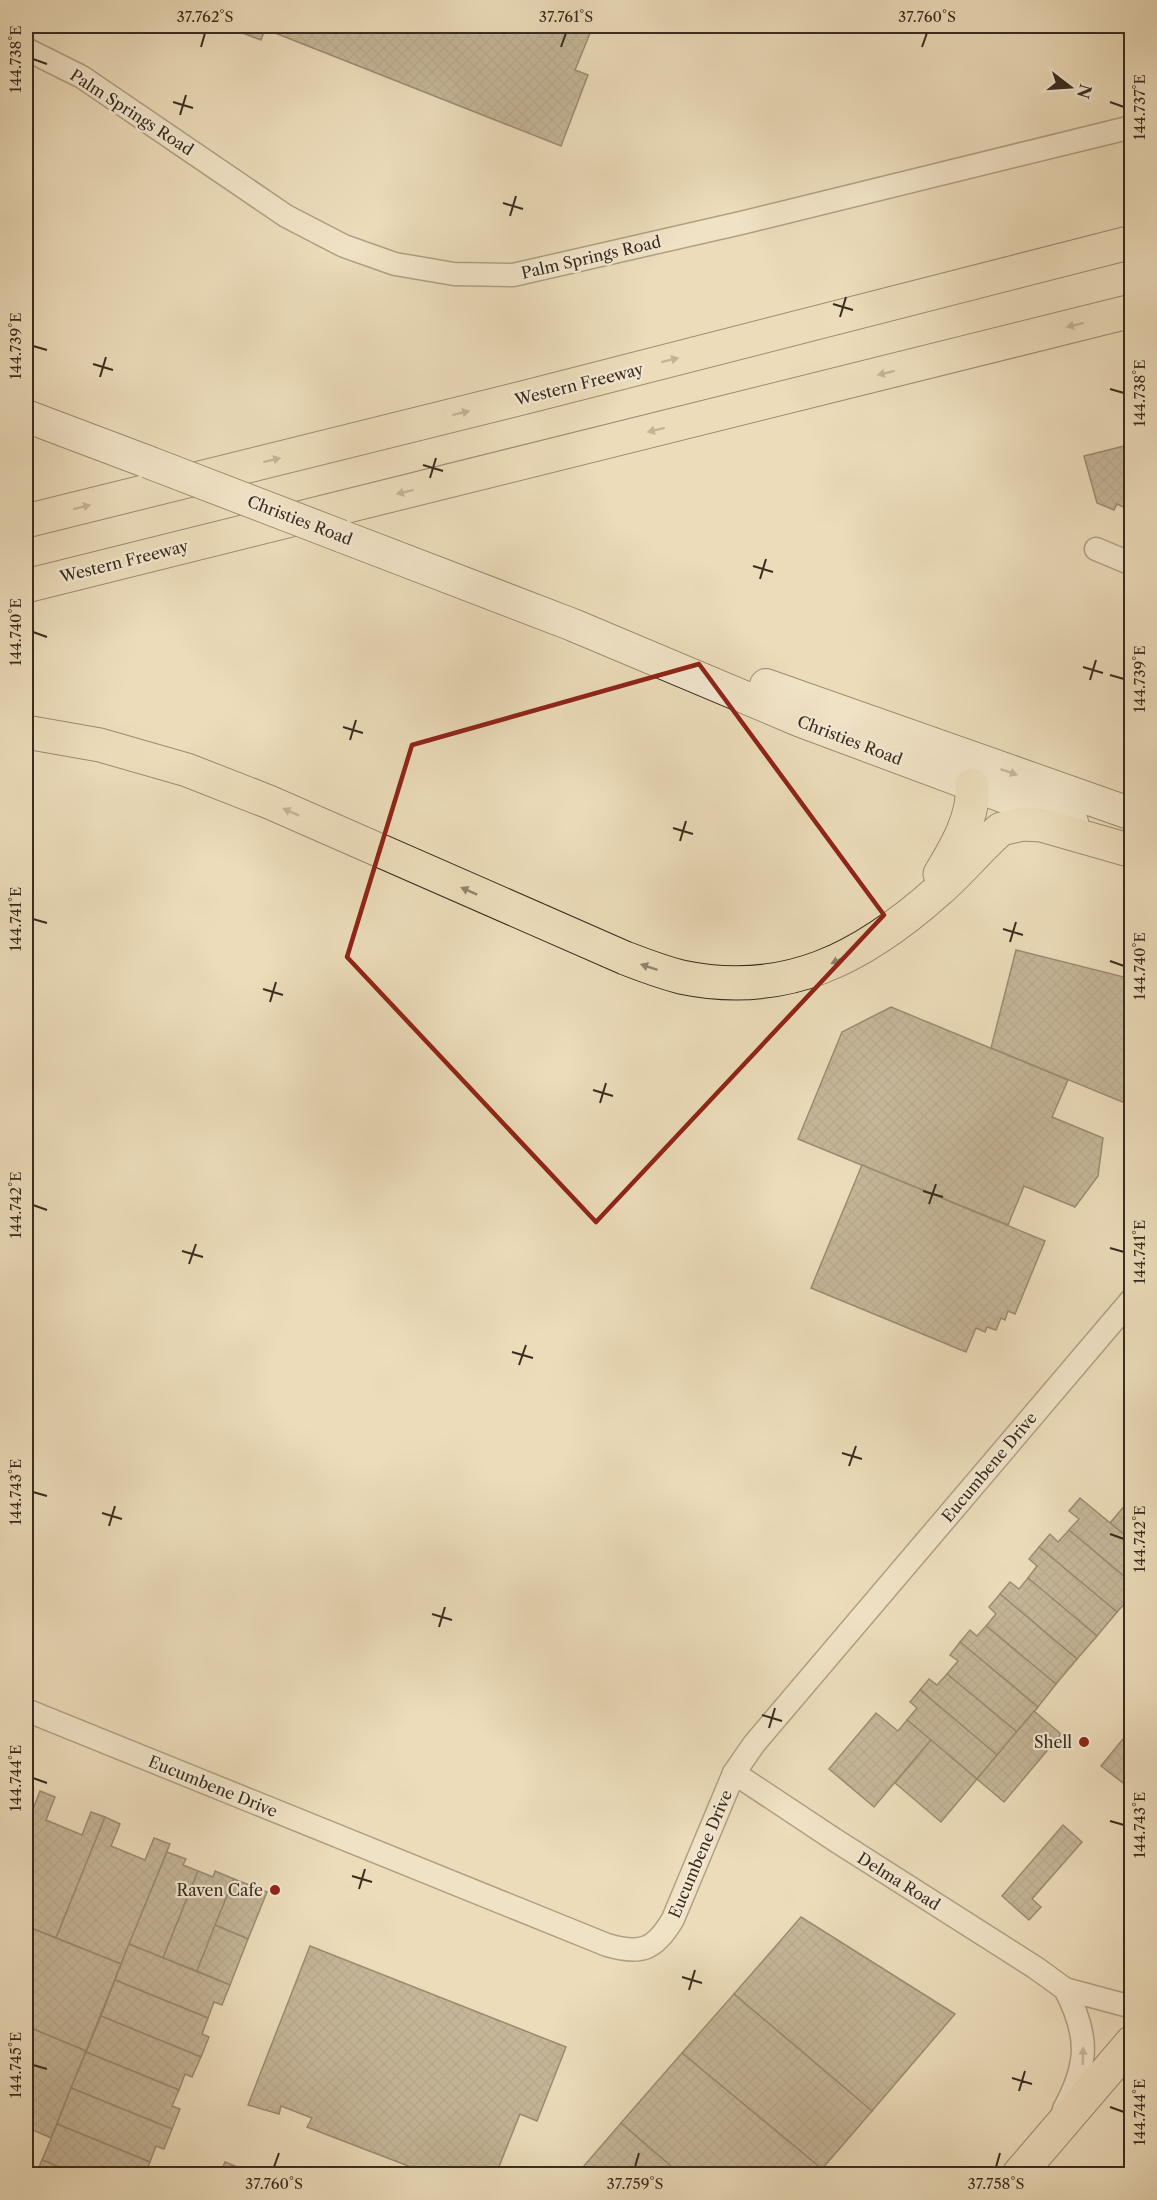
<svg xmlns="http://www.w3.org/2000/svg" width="1157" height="2200" font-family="'Libre Caslon Text',serif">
<defs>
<pattern id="building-cross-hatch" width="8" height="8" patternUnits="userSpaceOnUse" patternTransform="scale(1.5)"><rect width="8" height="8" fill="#96886f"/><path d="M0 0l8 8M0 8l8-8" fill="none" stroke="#7b6f5b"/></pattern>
</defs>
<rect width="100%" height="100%" fill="#ecdcba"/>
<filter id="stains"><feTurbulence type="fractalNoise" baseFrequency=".00333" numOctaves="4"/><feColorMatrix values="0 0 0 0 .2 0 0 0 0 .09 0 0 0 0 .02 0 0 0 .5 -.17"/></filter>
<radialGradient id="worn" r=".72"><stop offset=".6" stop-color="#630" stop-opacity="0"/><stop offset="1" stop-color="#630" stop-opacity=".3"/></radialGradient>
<!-- building -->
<g fill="url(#building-cross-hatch)" stroke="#392c1e" stroke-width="1.5">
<path d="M 224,26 L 593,26 L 575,70 L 588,75 L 561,146 L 265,29 L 261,40 Z"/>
<path d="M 1132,444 L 1132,511 L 1117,504 L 1114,510 L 1097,503 L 1084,456 Z"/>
<path d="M 1016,950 L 1132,979 L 1132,1106 L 991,1048 Z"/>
<path d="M 891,1007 L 1068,1080 L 1052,1117 L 1103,1138 L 1098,1176 L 1075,1207 L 1024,1186 L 1008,1225 L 798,1139 L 842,1032 Z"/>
<path d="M 862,1165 L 1045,1241 L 1015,1314 L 1008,1311 L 1005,1320 L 1001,1318 L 996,1330 L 987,1327 L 985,1332 L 976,1328 L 966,1352 L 811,1288 Z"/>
<path d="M 1132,1497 L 1132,1541 L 1110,1523 Z"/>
<path d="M 1080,1498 L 1132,1541 L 1132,1583 L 1069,1530 L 1079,1519 L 1069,1511 Z"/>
<path d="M 1069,1530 L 1132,1583 L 1132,1595 L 1117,1612 L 1039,1547 L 1050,1534 L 1058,1542 Z"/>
<path d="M 1039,1547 L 1117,1612 L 1097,1636 L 1028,1578 L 1037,1566 L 1029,1559 Z"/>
<path d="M 1028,1578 L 1097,1636 L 1077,1659 L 1000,1594 L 1010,1582 L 1019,1589 Z"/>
<path d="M 1000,1594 L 1077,1659 L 1056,1684 L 986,1626 L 996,1614 L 989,1607 Z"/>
<path d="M 986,1626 L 1056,1684 L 1038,1707 L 960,1642 L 970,1630 L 977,1636 Z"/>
<path d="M 960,1642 L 1038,1707 L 1017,1732 L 947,1674 L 958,1661 L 950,1655 Z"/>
<path d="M 947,1674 L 1017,1732 L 997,1755 L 920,1690 L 929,1679 L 937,1685 Z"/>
<path d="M 920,1690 L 997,1755 L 977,1779 L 907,1720 L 917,1708 L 910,1702 Z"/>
<path d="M 1034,1711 L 1061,1734 L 1004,1802 L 977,1779 Z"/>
<path d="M 876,1713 L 898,1731 L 907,1720 L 931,1740 L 874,1807 L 829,1769 Z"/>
<path d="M 1132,1728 L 1132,1790 L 1101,1766 Z"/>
<path d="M 931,1740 L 977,1779 L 941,1822 L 895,1783 Z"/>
<path d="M 40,1791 L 55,1797 L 46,1820 L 82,1835 L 91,1812 L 105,1817 L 56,1938 L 26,1926 L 26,1827 Z"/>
<path d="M 105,1817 L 120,1824 L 111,1846 L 145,1860 L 154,1838 L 170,1844 L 121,1964 L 56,1938 Z"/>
<path d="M 1063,1825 L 1082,1842 L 1032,1899 L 1041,1907 L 1029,1920 L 1002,1896 Z"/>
<path d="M 167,1852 L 186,1859 L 183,1865 L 198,1871 L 163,1958 L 129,1944 Z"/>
<path d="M 198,1871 L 213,1877 L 215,1871 L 234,1879 L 197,1971 L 163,1958 Z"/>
<path d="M 234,1879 L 267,1892 L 248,1939 L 215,1925 Z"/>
<path d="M 801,1917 L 955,2014 L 872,2111 L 734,1994 Z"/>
<path d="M 215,1925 L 248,1939 L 230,1985 L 197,1971 Z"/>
<path d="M 26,1926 L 121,1964 L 86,2051 L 26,2026 Z"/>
<path d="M 129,1944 L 230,1985 L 222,2005 L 214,2002 L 208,2018 L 115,1980 Z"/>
<path d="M 310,1946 L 566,2047 L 537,2121 L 520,2114 L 496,2174 L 429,2174 L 307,2127 L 312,2118 L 281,2106 L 279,2114 L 248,2105 Z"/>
<path d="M 115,1980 L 208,2018 L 202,2034 L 209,2037 L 201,2057 L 101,2016 Z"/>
<path d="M 734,1994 L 872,2111 L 822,2169 L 682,2053 Z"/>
<path d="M 101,2016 L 201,2057 L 192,2077 L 185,2074 L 179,2090 L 86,2052 Z"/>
<path d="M 26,2026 L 86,2051 L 51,2138 L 26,2127 Z"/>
<path d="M 86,2052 L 179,2090 L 172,2106 L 180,2109 L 172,2129 L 71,2088 Z"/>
<path d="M 682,2053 L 822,2169 L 818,2174 L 680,2174 L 621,2123 Z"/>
<path d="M 71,2088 L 172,2129 L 164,2149 L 156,2146 L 150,2162 L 57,2124 Z"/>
<path d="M 621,2123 L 680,2174 L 577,2174 Z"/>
<path d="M 57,2124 L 150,2162 L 145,2174 L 77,2174 L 42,2160 Z"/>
<path d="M 42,2160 L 77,2174 L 36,2174 Z"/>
<path d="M 225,2162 L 242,2169 L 240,2174 L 220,2174 Z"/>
</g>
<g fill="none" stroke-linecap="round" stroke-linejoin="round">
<defs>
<g id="minor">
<path d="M 26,49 L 82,77 L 286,216 L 344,246 L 395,264 L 454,274 L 513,275 L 741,223 L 1132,127"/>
<path d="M 1096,549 L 1132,564"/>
<path d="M 26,1710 L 607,1945 C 641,1955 655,1950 673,1919 L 734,1773 L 754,1744 L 1132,1299"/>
<path d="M 734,1773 L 835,1840 L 1036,1968 L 1065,1989 L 1132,2007"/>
<path d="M 1064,2109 C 1089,2064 1089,2035 1065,1989"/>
</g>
<g id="secondary">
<path d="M 26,416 L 148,462"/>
<path d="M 341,536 L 573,625 L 801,721 L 1072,822"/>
<path d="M 766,685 L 1132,814"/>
</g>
<path id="trunk" d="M 1019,2174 L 1132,2042"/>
<g id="motorway">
<path d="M 26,521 L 530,396 L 1132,242"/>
<path d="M 26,586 L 1132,311"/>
<path d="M 26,732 L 100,745 L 187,770 L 269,802 L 625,958 C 643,965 662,972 681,977 C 786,999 863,958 939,890 C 961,871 979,848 1001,829 L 1023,824 L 1041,825 L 1132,851"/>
<path d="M 940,874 C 955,849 975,816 972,785"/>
</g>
</defs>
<!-- minor casing -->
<use href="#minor" stroke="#665845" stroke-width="25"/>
<!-- secondary casing -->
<use href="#secondary" stroke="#392c1e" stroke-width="34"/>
<!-- trunk casing -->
<use href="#trunk" stroke="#392c1e" stroke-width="35"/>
<!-- motorway casing -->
<use href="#motorway" stroke="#392c1e" stroke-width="35"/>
<!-- minor -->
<use href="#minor" stroke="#f3e8d2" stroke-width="22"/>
<!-- secondary -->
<use href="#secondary" stroke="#f3e8d2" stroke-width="32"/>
<!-- trunk -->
<use href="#trunk" stroke="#ecdcba" stroke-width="33"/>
<!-- motorway -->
<use href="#motorway" stroke="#ecdcba" stroke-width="33"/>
<defs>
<path id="secondary-bridge" d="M 148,462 L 341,536"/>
</defs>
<!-- secondary-bridge casing -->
<use href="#secondary-bridge" stroke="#392c1e" stroke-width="34" stroke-linecap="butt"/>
<!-- secondary-bridge -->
<use href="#secondary-bridge" stroke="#f3e8d2" stroke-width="32"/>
</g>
<!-- one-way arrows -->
<defs><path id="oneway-solid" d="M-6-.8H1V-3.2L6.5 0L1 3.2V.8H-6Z" transform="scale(1.5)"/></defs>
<g fill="#92846c">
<use href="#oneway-solid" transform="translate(1075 325) rotate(166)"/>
<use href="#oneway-solid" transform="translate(670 360) rotate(-14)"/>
<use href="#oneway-solid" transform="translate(886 373) rotate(166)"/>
<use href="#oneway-solid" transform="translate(461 413) rotate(-14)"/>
<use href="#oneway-solid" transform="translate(656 430) rotate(166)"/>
<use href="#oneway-solid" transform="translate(272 460) rotate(-14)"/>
<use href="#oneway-solid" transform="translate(405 492) rotate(166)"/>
<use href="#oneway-solid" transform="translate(82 507) rotate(-14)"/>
<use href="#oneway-solid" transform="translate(291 812) rotate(-156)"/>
<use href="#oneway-solid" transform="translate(469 891) rotate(-156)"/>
<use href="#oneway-solid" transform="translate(839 960) rotate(155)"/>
<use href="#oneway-solid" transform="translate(649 967) rotate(-162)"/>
</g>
<g fill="#968a78">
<use href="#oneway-solid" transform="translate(1009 772) rotate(19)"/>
<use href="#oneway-solid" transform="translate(1083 2056) rotate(-88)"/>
</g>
<!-- marked area -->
<path d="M0 0H1157V2200H0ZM 699,664 L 884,915 L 596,1222 L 347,957 L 412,745 Z" fill="#ecdcba" fill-opacity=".55" fill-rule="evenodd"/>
<path fill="none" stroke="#8f2418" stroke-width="4.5" stroke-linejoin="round" d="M 699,664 L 884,915 L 596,1222 L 347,957 L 412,745 Z"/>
<!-- ticks -->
<path fill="none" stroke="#392c1e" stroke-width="2" d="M 201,47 L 205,33M 561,47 L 566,33M 922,47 L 927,33M 33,59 L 47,64M 173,102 L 193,108M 1110,102 L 1124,107M 180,115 L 186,95M 503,203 L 523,209M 510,216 L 516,196M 833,304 L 853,310M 840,317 L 846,297M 33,346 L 47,350M 93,364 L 113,370M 100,377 L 106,357M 1110,389 L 1124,393M 423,465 L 443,471M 430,478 L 436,458M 753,566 L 773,572M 760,579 L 766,559M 33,632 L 47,637M 1083,667 L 1103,673M 1110,675 L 1124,679M 1090,680 L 1096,660M 343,727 L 363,733M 350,740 L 356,720M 673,828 L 693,834M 680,841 L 686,821M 33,919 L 47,923M 1003,929 L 1023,935M 1010,942 L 1016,922M 1110,961 L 1124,966M 263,989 L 283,995M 270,1002 L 276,982M 593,1090 L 613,1096M 600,1103 L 606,1083M 923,1191 L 943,1197M 929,1204 L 936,1184M 33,1205 L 47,1210M 1110,1248 L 1124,1252M 182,1251 L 203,1257M 189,1264 L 196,1244M 512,1352 L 533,1358M 519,1365 L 526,1345M 842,1453 L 862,1459M 849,1466 L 856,1446M 33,1492 L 47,1496M 102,1513 L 122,1519M 109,1526 L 115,1506M 1110,1534 L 1124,1539M 432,1614 L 452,1620M 439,1627 L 445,1607M 762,1715 L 782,1721M 769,1728 L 775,1708M 33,1778 L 47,1783M 1110,1821 L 1124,1825M 352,1876 L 372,1882M 359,1889 L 365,1869M 682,1977 L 702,1983M 689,1990 L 695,1970M 33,2065 L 47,2069M 1012,2078 L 1032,2084M 1019,2091 L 1025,2071M 1110,2107 L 1124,2112M 274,2167 L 279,2153M 635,2167 L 639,2153M 996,2167 L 1000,2153"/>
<!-- markers -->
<g fill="#8f2418" stroke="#f3e8d2" stroke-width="2">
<circle cx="1084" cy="1742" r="6"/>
<circle cx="275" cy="1890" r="6"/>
</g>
<g text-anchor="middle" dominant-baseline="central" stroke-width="4.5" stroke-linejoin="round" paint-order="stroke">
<!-- street labels -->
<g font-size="16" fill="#392c1e" stroke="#f3e8d2">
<text transform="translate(132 112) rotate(33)">Palm Springs Road</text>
<text transform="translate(591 257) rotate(-13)">Palm Springs Road</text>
<text transform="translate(579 384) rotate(-14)">Western Freeway</text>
<text transform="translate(300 520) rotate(21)">Christies Road</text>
<text transform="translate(124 561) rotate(-14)">Western Freeway</text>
<text transform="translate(850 740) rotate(21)">Christies Road</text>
<text transform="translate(989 1467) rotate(-50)">Eucumbene Drive</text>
<text transform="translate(213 1786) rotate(22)">Eucumbene Drive</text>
<text transform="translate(700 1854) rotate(-67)">Eucumbene Drive</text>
<text transform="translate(899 1881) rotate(32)">Delma Road</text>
</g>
<!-- poi labels -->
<g font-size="16" fill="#392c1e" stroke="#f3e8d2" text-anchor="end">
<text x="1072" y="1742">Shell</text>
<text x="263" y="1890">Raven Cafe</text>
</g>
</g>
<!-- margin -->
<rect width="1157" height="2200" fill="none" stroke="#ecdcba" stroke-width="66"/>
<!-- north arrow -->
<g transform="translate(1070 87) rotate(107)" stroke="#f3e8d2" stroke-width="4.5" paint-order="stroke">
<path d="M0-4.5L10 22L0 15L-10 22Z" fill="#392c1e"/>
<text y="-9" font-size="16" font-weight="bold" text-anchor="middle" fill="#392c1e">N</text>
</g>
<rect x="33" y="33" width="1091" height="2134" fill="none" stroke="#392c1e" stroke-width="2"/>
<g font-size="15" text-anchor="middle" fill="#392c1e">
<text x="205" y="22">37.762°S</text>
<text x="566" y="22">37.761°S</text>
<text x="927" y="22">37.760°S</text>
<text transform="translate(16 59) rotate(-90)" y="5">144.738°E</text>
<text transform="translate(1140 107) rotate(-90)" y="5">144.737°E</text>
<text transform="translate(16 346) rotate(-90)" y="5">144.739°E</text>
<text transform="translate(1140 393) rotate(-90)" y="5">144.738°E</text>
<text transform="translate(16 632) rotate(-90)" y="5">144.740°E</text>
<text transform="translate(1140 679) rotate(-90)" y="5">144.739°E</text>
<text transform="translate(16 919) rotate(-90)" y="5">144.741°E</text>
<text transform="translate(1140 966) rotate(-90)" y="5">144.740°E</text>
<text transform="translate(16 1205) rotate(-90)" y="5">144.742°E</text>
<text transform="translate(1140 1252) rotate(-90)" y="5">144.741°E</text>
<text transform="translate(16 1492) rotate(-90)" y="5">144.743°E</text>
<text transform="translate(1140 1539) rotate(-90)" y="5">144.742°E</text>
<text transform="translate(16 1778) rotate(-90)" y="5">144.744°E</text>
<text transform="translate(1140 1825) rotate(-90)" y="5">144.743°E</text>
<text transform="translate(16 2065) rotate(-90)" y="5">144.745°E</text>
<text transform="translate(1140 2112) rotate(-90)" y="5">144.744°E</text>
<text x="274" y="2189">37.760°S</text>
<text x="635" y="2189">37.759°S</text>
<text x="996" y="2189">37.758°S</text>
</g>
<rect width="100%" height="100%" filter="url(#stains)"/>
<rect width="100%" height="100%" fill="url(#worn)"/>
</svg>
